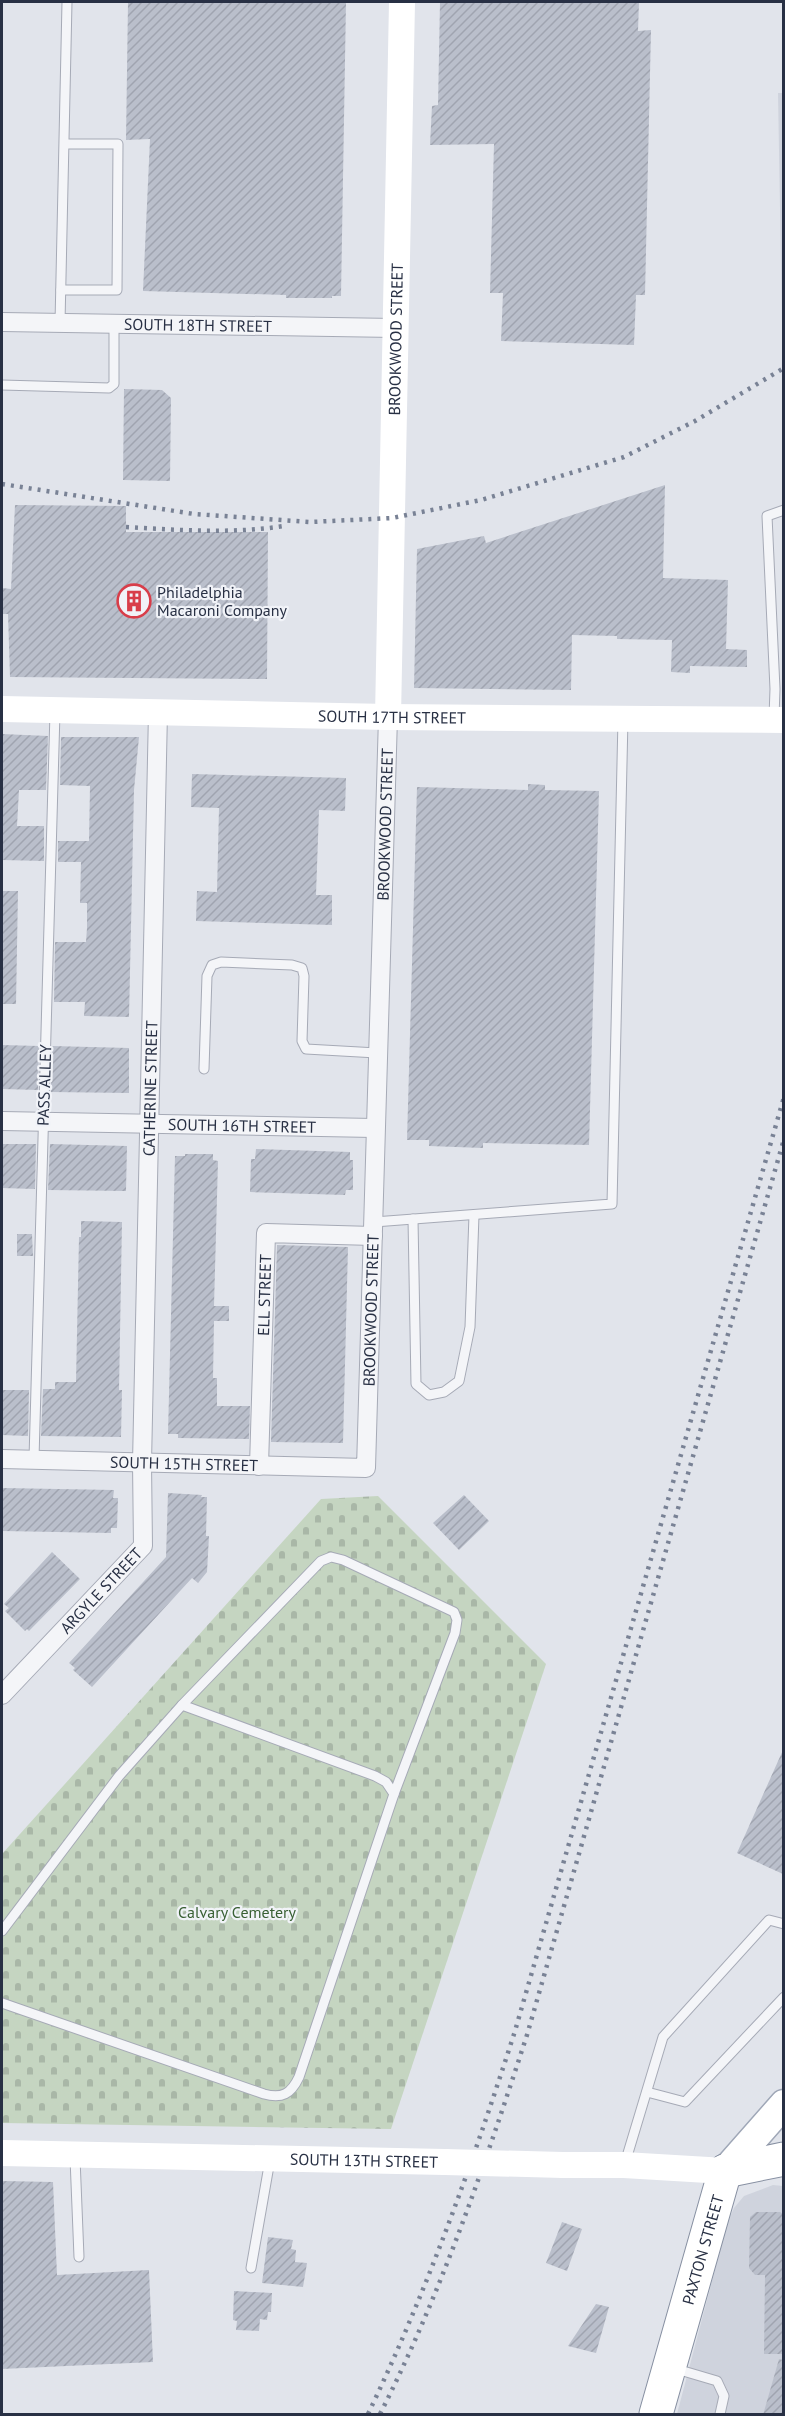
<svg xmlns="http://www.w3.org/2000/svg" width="785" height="2416" font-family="'PT Sans',sans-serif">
<defs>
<pattern id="cemetery-stones" width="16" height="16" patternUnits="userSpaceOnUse" patternTransform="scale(1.5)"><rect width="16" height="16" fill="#c5d5c1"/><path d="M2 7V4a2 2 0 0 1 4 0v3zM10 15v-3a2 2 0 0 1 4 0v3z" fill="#a9b7a7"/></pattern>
<pattern id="building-hatch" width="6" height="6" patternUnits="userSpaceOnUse" patternTransform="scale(1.5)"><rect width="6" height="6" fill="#babfcb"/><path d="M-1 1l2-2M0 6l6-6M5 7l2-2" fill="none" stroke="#a0a4b0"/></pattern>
</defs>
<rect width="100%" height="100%" fill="#e1e4eb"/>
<!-- built -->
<g fill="#cfd3dd">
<path d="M 778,93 L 784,93 L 782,323 Z"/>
<path d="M 773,2185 L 783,2186 L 783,2414 L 677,2414 L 727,2224 L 734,2208 L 744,2196 Z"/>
</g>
<!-- cemetery -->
<path fill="url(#cemetery-stones)" d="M 378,1496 L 546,1664 L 391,2129 L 2,2123 L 2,1854 L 321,1499 Z"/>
<!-- building -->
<g fill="url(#building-hatch)">
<path d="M 128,2 L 346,2 L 341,296 L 332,296 L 332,298 L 286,298 L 286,295 L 143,291 L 150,139 L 126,140 Z"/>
<path d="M 440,2 L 639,2 L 638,31 L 651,30 L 645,295 L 636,295 L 634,345 L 501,341 L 503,293 L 490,293 L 494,144 L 430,145 L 432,106 L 438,105 Z"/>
<path d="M 124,389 L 162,390 L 171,398 L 170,481 L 123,480 Z"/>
<path d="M 665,485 L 663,578 L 728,580 L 726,649 L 747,650 L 747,667 L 690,666 L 690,673 L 671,672 L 672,640 L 617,639 L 617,636 L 572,635 L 571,690 L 414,688 L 417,549 L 484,536 L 486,543 Z"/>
<path d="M 15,505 L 126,506 L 126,532 L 268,532 L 267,679 L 10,677 L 8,614 L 2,614 L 2,588 L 11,589 Z"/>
<path d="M 2,734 L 48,736 L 46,790 L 19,790 L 17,826 L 44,826 L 44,861 L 2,860 Z"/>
<path d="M 61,737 L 139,737 L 134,790 L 129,1017 L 84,1016 L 85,1002 L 54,1002 L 55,942 L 86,942 L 87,928 L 87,903 L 80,903 L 81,862 L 58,862 L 58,841 L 89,841 L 90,786 L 60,785 Z"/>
<path d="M 192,774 L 346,778 L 345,811 L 319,810 L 316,895 L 332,895 L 332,925 L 196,921 L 197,891 L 217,892 L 219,808 L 191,807 Z"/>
<path d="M 528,784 L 545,785 L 545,790 L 599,791 L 589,1145 L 483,1143 L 483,1148 L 429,1146 L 429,1140 L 407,1140 L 417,787 L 528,790 Z"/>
<path d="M 2,891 L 18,891 L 16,1004 L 2,1004 Z"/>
<path d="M 2,1045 L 39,1046 L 38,1090 L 2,1089 Z"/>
<path d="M 52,1046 L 129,1048 L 129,1093 L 51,1092 Z"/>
<path d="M 2,1144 L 36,1144 L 35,1189 L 2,1188 Z"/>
<path d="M 50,1144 L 127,1146 L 126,1191 L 48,1190 Z"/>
<path d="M 256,1149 L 350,1152 L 350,1160 L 353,1160 L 353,1190 L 346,1190 L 345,1195 L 250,1192 L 251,1159 L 255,1159 Z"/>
<path d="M 185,1154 L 213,1154 L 213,1160 L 218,1161 L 214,1306 L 229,1306 L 229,1321 L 214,1321 L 213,1378 L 217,1378 L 217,1406 L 250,1406 L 249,1439 L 178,1438 L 178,1434 L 168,1434 L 175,1156 L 185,1156 Z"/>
<path d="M 81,1221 L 122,1222 L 119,1390 L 122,1390 L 121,1437 L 41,1436 L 43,1389 L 55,1389 L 55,1382 L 76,1382 L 79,1237 L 81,1237 Z"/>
<path d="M 17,1234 L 32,1234 L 33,1256 L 17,1256 Z"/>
<path d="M 277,1245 L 348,1247 L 343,1443 L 271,1442 Z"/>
<path d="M 2,1390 L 29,1390 L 28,1436 L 2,1435 Z"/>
<path d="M 2,1488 L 114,1490 L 113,1498 L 118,1498 L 117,1528 L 111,1528 L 111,1533 L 2,1531 Z"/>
<path d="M 168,1493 L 202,1495 L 201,1497 L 207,1497 L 206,1536 L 209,1536 L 207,1572 L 198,1583 L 192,1578 L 92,1687 L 73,1670 L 75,1668 L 69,1663 L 166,1557 Z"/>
<path d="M 464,1495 L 489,1521 L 459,1550 L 433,1523 Z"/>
<path d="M 52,1552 L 80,1579 L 29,1631 L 27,1629 L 25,1631 L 5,1611 L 9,1608 L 4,1604 Z"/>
<path d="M 783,1750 L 783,1874 L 737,1853 Z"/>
<path d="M 2,2181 L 53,2182 L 57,2275 L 149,2270 L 153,2362 L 2,2369 Z"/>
<path d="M 756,2212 L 780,2212 L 783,2214 L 783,2354 L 764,2354 L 765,2275 L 755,2275 L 749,2268 L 750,2217 Z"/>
<path d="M 562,2222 L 582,2229 L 567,2271 L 546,2263 Z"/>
<path d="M 268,2237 L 293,2240 L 291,2249 L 296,2250 L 295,2262 L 307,2263 L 303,2287 L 262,2283 Z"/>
<path d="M 234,2291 L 272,2293 L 271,2312 L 268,2312 L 267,2320 L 260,2319 L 259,2331 L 236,2330 L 237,2321 L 233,2320 Z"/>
<path d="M 596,2304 L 609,2307 L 596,2353 L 568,2346 Z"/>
<path d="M 779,2359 L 783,2360 L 783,2415 L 763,2415 Z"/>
</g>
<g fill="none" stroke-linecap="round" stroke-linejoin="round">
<defs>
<g id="lane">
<path d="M 61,290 L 117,290 L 118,144 L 65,144"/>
<path d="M 60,323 L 67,2"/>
<path d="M 2,385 L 109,388 L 114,384 L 114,324"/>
<path d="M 774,717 L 775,689 L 767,516 L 784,510"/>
<path d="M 204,1069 L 207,976 L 212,965 L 221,962 L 292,965 L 302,968 L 304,976 L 302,1041 L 306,1049 L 377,1053"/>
<path d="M 413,1219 L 416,1384 L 429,1395 L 444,1392 L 459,1381 L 470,1327 L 474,1215"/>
<path d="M 374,1222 L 612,1204 L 623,719"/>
<path d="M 34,1459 L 55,712"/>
<path d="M 182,1705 L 375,1776 L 386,1782 L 394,1794"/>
<path d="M 2,1931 L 119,1776 L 182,1705 L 321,1561 L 331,1557 L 343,1560 L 454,1612 L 457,1620 L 455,1633 L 394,1794 L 299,2077 C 291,2094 282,2099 264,2094 L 2,2003"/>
<path d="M 647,2092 L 685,2102 L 784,1997"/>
<path d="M 75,2158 L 79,2257"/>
<path d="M 625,2163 L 663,2037 L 769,1920 L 784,1924"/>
<path d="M 251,2268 L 270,2160"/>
<path d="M 673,2368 L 717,2381 L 724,2396 L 720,2414"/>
</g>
<g id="street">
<path id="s1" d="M 2,322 L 395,328"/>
<path id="s2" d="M 2,1121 L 374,1128"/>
<path id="s3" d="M 2,1459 L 366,1468 L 388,717"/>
<path id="s4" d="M 259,1466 L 266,1233 L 373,1236"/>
<path id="s5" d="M 2,1695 L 143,1546 L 142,1463 L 158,712"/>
</g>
<path id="primary" d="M 725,2171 L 784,2104"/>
<g id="highway">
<path d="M 725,2171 L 784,2159"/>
<path id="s9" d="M 656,2414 L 725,2171"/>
</g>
</defs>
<!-- lane casing -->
<use href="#lane" stroke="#a6aab6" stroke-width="11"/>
<!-- street casing -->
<use href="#street" stroke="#a6aab6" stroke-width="20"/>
<!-- primary casing -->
<use href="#primary" stroke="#9fa7b7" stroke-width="31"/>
<!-- highway casing -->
<use href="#highway" stroke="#8790a2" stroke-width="35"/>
<!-- lane -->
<use href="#lane" stroke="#f4f5f8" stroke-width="9"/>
<!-- street -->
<use href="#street" stroke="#f4f5f8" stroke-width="18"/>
<!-- secondary -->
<g stroke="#fff" stroke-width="26">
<path id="s6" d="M 2,709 L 388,717 L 784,720"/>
<path id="s7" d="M 388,717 L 402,2"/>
<path id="s8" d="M 2,2153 L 445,2162"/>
<path d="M 563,2165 L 624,2165 L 725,2171"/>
</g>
<!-- primary -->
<use href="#primary" stroke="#fff" stroke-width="28"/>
<!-- highway -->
<use href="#highway" stroke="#fff" stroke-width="33"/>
<!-- rail -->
<g stroke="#798295" stroke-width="4.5" stroke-dasharray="3 6" stroke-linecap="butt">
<path d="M 2,484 L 194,514 L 310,522 L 392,518 L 481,500 L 624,457 L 695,421 L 784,368"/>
<path d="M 126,527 C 179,530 232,534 284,526"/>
<path d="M 368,2414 C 427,2291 473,2162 515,2031 L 784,1097"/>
<path d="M 380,2414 C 441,2294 485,2164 527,2035 L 784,1139"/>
</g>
<!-- secondary-bridge -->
<path stroke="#fff" stroke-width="26" d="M 445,2162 L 563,2165"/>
</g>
<!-- icons -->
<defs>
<symbol id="building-ring" viewBox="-11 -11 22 22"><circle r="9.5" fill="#f1f3f8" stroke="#d83d49" stroke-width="1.5"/><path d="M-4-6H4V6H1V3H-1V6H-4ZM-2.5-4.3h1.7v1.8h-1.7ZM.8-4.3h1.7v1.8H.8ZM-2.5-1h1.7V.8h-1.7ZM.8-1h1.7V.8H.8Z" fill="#d83d49"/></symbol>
</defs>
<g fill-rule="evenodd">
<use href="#building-ring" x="115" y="582" width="38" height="38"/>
</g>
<g text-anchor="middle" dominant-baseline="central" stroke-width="4.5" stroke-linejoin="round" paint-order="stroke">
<!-- street labels -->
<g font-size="16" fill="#283044" stroke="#f1f3f8">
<text stroke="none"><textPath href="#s1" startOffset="196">SOUTH 18TH STREET</textPath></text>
<text stroke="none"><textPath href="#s7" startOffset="378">BROOKWOOD STREET</textPath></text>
<text stroke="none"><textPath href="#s6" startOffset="390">SOUTH 17TH STREET</textPath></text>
<text stroke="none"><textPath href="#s3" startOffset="1008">BROOKWOOD STREET</textPath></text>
<text transform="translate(44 1085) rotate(-88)">PASS ALLEY</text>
<text stroke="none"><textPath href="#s5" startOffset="663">CATHERINE STREET</textPath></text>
<text stroke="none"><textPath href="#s2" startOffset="240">SOUTH 16TH STREET</textPath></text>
<text stroke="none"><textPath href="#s4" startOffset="171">ELL STREET</textPath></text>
<text stroke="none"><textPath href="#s3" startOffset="522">BROOKWOOD STREET</textPath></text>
<text stroke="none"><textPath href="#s3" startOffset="182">SOUTH 15TH STREET</textPath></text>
<text stroke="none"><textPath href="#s5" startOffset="144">ARGYLE STREET</textPath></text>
<text stroke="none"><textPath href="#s8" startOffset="362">SOUTH 13TH STREET</textPath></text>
<text stroke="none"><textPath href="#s9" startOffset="171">PAXTON STREET</textPath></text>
</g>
<!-- poi labels -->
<g font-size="16" fill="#283044" stroke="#f1f3f8" text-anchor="start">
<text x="157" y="592">Philadelphia<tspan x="157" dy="18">Macaroni Company</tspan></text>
</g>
<!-- park labels -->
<g font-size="16" fill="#396034" stroke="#f1f3f8">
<text x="237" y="1912">Calvary Cemetery</text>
</g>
</g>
<!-- border -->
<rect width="785" height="2416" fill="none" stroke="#283044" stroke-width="6"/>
</svg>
